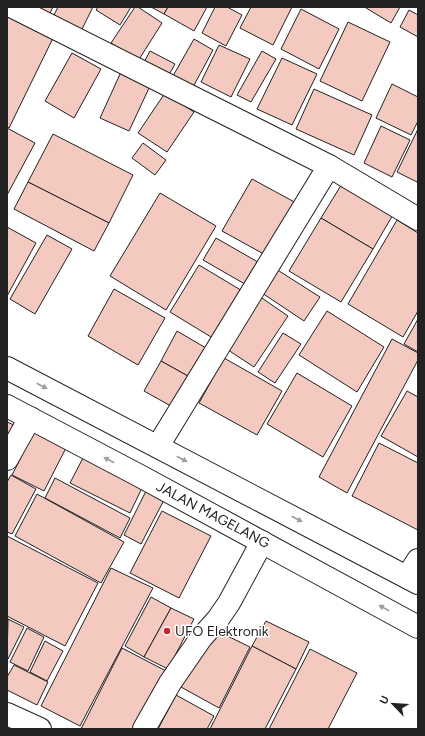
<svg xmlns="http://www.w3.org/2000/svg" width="425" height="736" font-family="Figtree,sans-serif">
<rect width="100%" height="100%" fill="#fff"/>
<!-- building -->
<g fill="#f3c9c0" stroke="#222">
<path d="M 33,7 L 53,7 L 49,15 Z"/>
<path d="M 58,7 L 93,7 L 81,31 L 53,17 Z"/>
<path d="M 98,7 L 131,7 L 120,25 L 96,10 Z"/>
<path d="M 135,7 L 138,7 L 162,23 L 138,61 L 111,43 Z"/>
<path d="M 151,7 L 168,7 L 164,14 Z"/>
<path d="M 168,7 L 207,7 L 194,31 L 164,14 Z"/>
<path d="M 215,7 L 227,7 L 242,15 L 226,46 L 202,33 Z"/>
<path d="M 251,7 L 292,7 L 273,45 L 240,28 Z"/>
<path d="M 367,7 L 400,7 L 391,23 L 366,8 Z"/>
<path d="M 301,9 L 339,29 L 319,69 L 281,49 Z"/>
<path d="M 409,10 L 418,15 L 418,37 L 400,27 Z"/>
<path d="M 7,14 L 55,34 L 9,128 L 7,127 Z"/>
<path d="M 348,22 L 390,42 L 362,101 L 320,81 Z"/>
<path d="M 194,39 L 213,50 L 193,87 L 173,76 Z"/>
<path d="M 219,45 L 250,59 L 231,97 L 201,82 Z"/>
<path d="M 150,51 L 175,64 L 166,80 L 142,66 Z"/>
<path d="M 262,51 L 276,59 L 251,102 L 237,95 Z"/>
<path d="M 72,53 L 101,69 L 74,118 L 45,101 Z"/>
<path d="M 282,58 L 317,74 L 292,125 L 257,109 Z"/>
<path d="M 121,72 L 150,86 L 129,131 L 100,118 Z"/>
<path d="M 392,84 L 418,97 L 418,121 L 411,135 L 376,118 Z"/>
<path d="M 314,89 L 372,115 L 354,155 L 296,129 Z"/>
<path d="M 165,93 L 194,112 L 167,152 L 138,133 Z"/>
<path d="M 381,126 L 410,140 L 392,177 L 364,163 Z"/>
<path d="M 7,128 L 35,143 L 7,195 Z"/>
<path d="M 418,129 L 418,180 L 417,182 L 397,172 Z"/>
<path d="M 53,134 L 133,175 L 109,223 L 28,182 Z"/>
<path d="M 143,143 L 166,160 L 155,175 L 132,158 Z"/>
<path d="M 252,179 L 300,205 L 271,258 L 222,231 Z"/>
<path d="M 28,182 L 109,223 L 94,251 L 14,209 Z"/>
<path d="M 343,182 L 394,213 L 373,249 L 321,218 Z"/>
<path d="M 160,193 L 216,226 L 166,310 L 110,276 Z"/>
<path d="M 321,218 L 373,249 L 341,302 L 289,271 Z"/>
<path d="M 397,220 L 418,233 L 418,311 L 403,337 L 348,304 Z"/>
<path d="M 7,227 L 36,243 L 7,296 Z"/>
<path d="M 47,235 L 72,249 L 35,314 L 10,299 Z"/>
<path d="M 216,238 L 263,265 L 250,287 L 203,260 Z"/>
<path d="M 199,265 L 244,292 L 216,340 L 170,312 Z"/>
<path d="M 276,269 L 320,297 L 304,321 L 262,293 Z"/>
<path d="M 114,289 L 165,318 L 138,365 L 88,336 Z"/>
<path d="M 259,296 L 288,316 L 254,367 L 225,348 Z"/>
<path d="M 327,311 L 384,347 L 357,392 L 299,355 Z"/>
<path d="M 418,319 L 418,352 L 404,344 Z"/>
<path d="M 177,331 L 211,351 L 195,380 L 161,361 Z"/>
<path d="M 283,333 L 301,344 L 275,383 L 258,372 Z"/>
<path d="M 392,339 L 418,353 L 418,360 L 347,493 L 319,477 Z"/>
<path d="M 224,358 L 282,391 L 257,435 L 199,403 Z"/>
<path d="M 161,361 L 195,380 L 178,410 L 144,391 Z"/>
<path d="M 297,373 L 352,406 L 323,457 L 267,424 Z"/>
<path d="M 407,391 L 418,397 L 418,457 L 381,436 Z"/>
<path d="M 7,422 L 14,425 L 7,439 Z"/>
<path d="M 35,430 L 67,446 L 44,491 L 12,475 Z"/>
<path d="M 379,443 L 418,463 L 418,530 L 352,496 Z"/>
<path d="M 84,456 L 143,486 L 130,513 L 70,483 Z"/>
<path d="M 11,475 L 36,489 L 12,534 L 7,532 L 7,482 Z"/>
<path d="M 55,478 L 130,518 L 120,538 L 45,498 Z"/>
<path d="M 146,491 L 164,500 L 141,544 L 124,535 Z"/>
<path d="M 37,494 L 124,542 L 101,583 L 15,536 Z"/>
<path d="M 162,511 L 211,536 L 179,598 L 130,573 Z"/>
<path d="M 7,536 L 98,583 L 65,646 L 7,616 Z"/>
<path d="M 111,568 L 153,588 L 80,726 L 41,706 Z"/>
<path d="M 151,597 L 171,608 L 144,657 L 125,646 Z"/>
<path d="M 171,608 L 194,619 L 168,669 L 144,657 Z"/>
<path d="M 8,619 L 24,627 L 8,659 L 7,659 Z"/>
<path d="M 266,621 L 309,642 L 296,669 L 252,646 Z"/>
<path d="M 27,628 L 44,637 L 28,671 L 10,662 Z"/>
<path d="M 213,629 L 250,647 L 219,708 L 181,687 Z"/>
<path d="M 45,641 L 63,651 L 47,681 L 30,672 Z"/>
<path d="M 252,646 L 296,669 L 265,729 L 210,729 Z"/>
<path d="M 122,648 L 168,672 L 138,729 L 81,729 Z"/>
<path d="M 310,649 L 357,673 L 328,729 L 269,729 Z"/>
<path d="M 14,665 L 48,682 L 37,705 L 7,690 L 7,677 Z"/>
<path d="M 176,695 L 214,716 L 207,729 L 158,729 Z"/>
</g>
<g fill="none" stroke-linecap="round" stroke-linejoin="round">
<defs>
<g id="minor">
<path d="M 13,7 L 329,166 L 418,219"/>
<path d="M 158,446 L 329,166"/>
<path d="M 7,459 L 30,418"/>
<path d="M 407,577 L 418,560"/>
<path d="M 7,714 L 40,729"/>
<path d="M 144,729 L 170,683 L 201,638 L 218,619 L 229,603 L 262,542"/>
</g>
<g id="major">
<path d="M 7,368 L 418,583"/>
<path d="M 7,406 L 140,476 L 418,627"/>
</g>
</defs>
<!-- minor casing -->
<use href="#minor" stroke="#222" stroke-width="24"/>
<!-- major casing -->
<use href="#major" stroke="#222" stroke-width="24"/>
<!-- minor -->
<use href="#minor" stroke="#fff" stroke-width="22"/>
<!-- major -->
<use href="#major" stroke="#fff" stroke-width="22"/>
</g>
<!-- one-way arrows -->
<defs><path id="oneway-solid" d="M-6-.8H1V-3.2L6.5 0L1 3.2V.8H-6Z"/></defs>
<g fill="#9c9c9c">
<use href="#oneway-solid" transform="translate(42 386) rotate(27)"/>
<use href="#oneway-solid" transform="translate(182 459) rotate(28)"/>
<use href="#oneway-solid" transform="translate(109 460) rotate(-152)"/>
<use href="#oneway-solid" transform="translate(297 519) rotate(28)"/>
<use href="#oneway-solid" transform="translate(384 608) rotate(-151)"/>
</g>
<!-- markers -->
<circle fill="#c62828" stroke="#fff" stroke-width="1.5" cx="167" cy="631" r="4"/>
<g text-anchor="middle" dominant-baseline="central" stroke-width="3" stroke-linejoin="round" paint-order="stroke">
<!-- street labels -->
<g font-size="14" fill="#222" stroke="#fff">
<text transform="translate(213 515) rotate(28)">JALAN MAGELANG</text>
</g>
<!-- poi labels -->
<g font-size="14" fill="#222" stroke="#fff" text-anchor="start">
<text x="175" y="631">UFO Elektronik</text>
</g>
</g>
<!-- border -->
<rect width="425" height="736" fill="none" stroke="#222222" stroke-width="16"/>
<!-- north arrow -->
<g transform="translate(393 704) rotate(295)" stroke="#ffffff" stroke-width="3" paint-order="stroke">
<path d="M0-3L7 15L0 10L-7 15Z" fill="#222222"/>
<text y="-6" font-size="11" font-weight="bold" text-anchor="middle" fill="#222222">U</text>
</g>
</svg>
